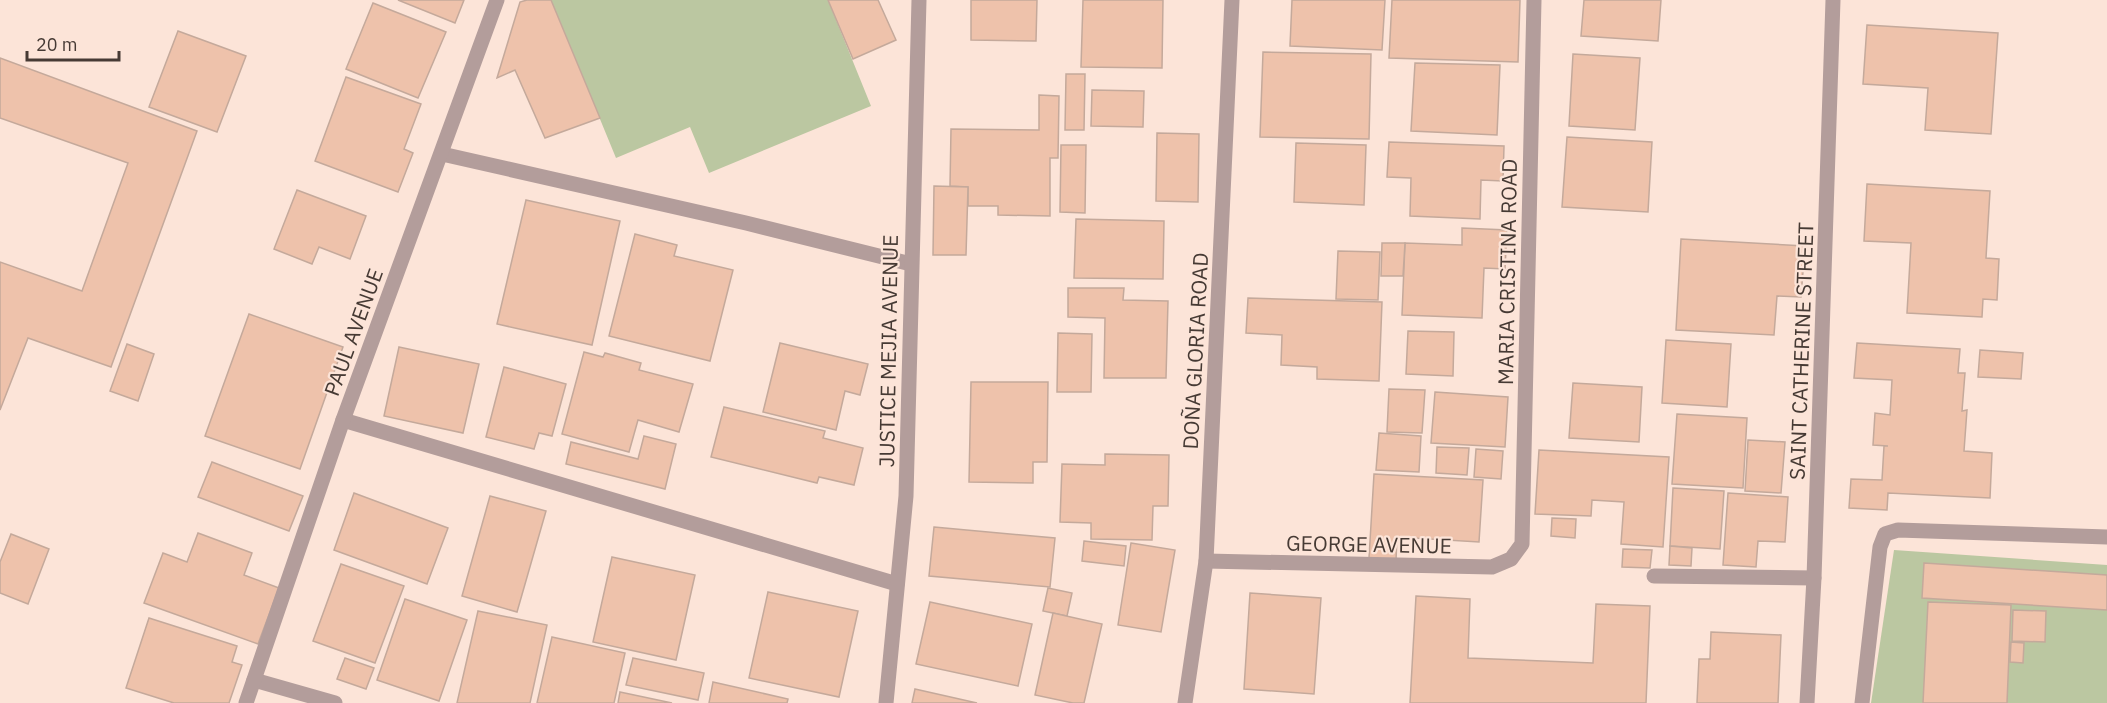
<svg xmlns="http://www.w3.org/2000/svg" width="2107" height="703" font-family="'IBM Plex Sans',sans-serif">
<rect width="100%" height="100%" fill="#fce4d8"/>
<!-- green -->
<g fill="#bbc7a1">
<path d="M 551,0 L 828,0 L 871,106 L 709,173 L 690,127 L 616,158 Z"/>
<path d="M 1894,550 L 2107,565 L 2107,703 L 1871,703 Z"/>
</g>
<!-- building -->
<g fill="#eec2ab" stroke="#c4a99b" stroke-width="1.5">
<path d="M 398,0 L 464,0 L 455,23 Z"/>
<path d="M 527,0 L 551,0 L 600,118 L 545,138 L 515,70 L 497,78 L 520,2 Z"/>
<path d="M 828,0 L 878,0 L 896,40 L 853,59 Z"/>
<path d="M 971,0 L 1037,0 L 1036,41 L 971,40 Z"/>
<path d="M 1083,0 L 1163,0 L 1162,68 L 1081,67 Z"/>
<path d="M 1292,0 L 1385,0 L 1382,50 L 1290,46 Z"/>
<path d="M 1392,0 L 1520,0 L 1518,62 L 1389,58 Z"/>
<path d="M 1584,0 L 1661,0 L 1658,41 L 1581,36 Z"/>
<path d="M 373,3 L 446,32 L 418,98 L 346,69 Z"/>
<path d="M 1867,25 L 1998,33 L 1991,134 L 1925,130 L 1928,88 L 1863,84 Z"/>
<path d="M 178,31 L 246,56 L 217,132 L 149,107 Z"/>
<path d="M 1263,52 L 1371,54 L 1369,139 L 1260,137 Z"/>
<path d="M 1573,54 L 1640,58 L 1635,130 L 1569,126 Z"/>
<path d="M 0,58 L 197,131 L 111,367 L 28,338 L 0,410 L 0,262 L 82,291 L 128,163 L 0,118 Z"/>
<path d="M 1415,63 L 1500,65 L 1497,135 L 1411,131 Z"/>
<path d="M 1066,74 L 1085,74 L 1084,130 L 1065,130 Z"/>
<path d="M 346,77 L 421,104 L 404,149 L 413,153 L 398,192 L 315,161 Z"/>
<path d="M 1092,90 L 1144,91 L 1143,127 L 1091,126 Z"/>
<path d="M 1039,95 L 1059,96 L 1058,158 L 1050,158 L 1050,216 L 998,215 L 998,206 L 968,206 L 968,187 L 950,186 L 951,129 L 1039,130 Z"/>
<path d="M 1157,133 L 1199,134 L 1198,202 L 1156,201 Z"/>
<path d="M 1567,137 L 1652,142 L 1648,212 L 1562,207 Z"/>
<path d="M 1389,142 L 1504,146 L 1503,181 L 1481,180 L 1480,219 L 1410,216 L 1411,178 L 1387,177 Z"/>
<path d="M 1296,143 L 1366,145 L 1364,205 L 1294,202 Z"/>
<path d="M 1061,145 L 1086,145 L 1085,213 L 1060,212 Z"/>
<path d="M 1867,184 L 1990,191 L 1986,258 L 1999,259 L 1997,300 L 1983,299 L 1982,317 L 1907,313 L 1911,243 L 1864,241 Z"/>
<path d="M 934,186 L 968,187 L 966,255 L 933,255 Z"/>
<path d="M 297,190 L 366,216 L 350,259 L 319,247 L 312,264 L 274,249 Z"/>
<path d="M 526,200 L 620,221 L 592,345 L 497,324 Z"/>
<path d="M 1076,219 L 1164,221 L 1163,279 L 1074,278 Z"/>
<path d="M 1462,228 L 1507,230 L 1505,269 L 1484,268 L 1482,318 L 1402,315 L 1405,243 L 1462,245 Z"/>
<path d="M 635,234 L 677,245 L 674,256 L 733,270 L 710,361 L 609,336 Z"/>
<path d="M 1681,239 L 1805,246 L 1801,297 L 1777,296 L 1774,335 L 1676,330 Z"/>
<path d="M 1382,243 L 1405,243 L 1403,276 L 1381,276 Z"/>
<path d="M 1338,251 L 1380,252 L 1378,300 L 1336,299 Z"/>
<path d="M 1068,288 L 1124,288 L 1123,300 L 1168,301 L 1166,378 L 1104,378 L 1105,318 L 1068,317 Z"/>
<path d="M 1248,298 L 1382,302 L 1379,381 L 1317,379 L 1317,367 L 1281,365 L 1282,335 L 1246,333 Z"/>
<path d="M 249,314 L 343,347 L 300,469 L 205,436 Z"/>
<path d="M 1408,331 L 1454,332 L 1453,376 L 1406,374 Z"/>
<path d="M 1058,333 L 1092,334 L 1091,392 L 1057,392 Z"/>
<path d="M 1666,340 L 1731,344 L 1727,407 L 1662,403 Z"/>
<path d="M 780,343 L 868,364 L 860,395 L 845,391 L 836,430 L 763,412 Z"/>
<path d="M 1857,343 L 1960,349 L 1958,373 L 1965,373 L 1962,411 L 1967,410 L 1964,451 L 1992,453 L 1990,498 L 1888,493 L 1887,510 L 1849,508 L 1851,479 L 1882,480 L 1884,446 L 1888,446 L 1873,445 L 1875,413 L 1890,415 L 1892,380 L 1854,378 Z"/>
<path d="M 127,344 L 154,354 L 138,401 L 110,391 Z"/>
<path d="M 399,347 L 479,364 L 463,433 L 384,416 Z"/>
<path d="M 1980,350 L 2023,353 L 2021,379 L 1978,377 Z"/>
<path d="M 584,352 L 603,357 L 605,353 L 641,363 L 639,370 L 693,384 L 679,432 L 638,420 L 629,452 L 562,434 Z"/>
<path d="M 504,367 L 566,384 L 552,436 L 539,433 L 534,449 L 486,437 Z"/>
<path d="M 971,382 L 1048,382 L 1047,462 L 1033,462 L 1033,483 L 969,482 Z"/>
<path d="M 1573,383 L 1642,387 L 1639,442 L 1569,438 Z"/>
<path d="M 1389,389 L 1425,390 L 1422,433 L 1387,432 Z"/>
<path d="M 1435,392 L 1508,397 L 1505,447 L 1431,443 Z"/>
<path d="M 724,407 L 825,431 L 823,438 L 863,448 L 854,485 L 819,477 L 817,483 L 711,457 Z"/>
<path d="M 1677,414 L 1747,418 L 1743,488 L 1672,484 Z"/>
<path d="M 1379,433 L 1421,436 L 1419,472 L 1376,470 Z"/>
<path d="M 644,436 L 676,444 L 665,489 L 566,464 L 571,442 L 638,459 Z"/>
<path d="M 1748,440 L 1785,442 L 1781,493 L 1745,491 Z"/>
<path d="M 1437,447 L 1469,448 L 1467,475 L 1436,473 Z"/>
<path d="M 1476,449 L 1503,451 L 1501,479 L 1474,477 Z"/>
<path d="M 1539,450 L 1669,457 L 1663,547 L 1621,544 L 1624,502 L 1592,500 L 1591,516 L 1535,514 Z"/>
<path d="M 1105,454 L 1169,455 L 1168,506 L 1153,506 L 1152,540 L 1091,539 L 1091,523 L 1060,522 L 1062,464 L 1105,465 Z"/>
<path d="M 212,462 L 303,496 L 289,531 L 198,497 Z"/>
<path d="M 1374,474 L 1483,480 L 1479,542 L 1397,537 L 1396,560 L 1369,558 Z"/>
<path d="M 1673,488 L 1724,491 L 1720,549 L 1670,546 Z"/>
<path d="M 354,493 L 448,528 L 427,584 L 334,550 Z"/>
<path d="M 1728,493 L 1788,497 L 1785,542 L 1758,541 L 1756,567 L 1723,565 Z"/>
<path d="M 490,496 L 546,511 L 517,612 L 462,596 Z"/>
<path d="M 1552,518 L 1576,519 L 1575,538 L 1551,536 Z"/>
<path d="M 934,527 L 1055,538 L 1050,587 L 929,576 Z"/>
<path d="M 198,533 L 252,553 L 244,575 L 279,588 L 258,644 L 144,603 L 163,553 L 187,562 Z"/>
<path d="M 11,534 L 49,549 L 28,604 L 0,593 L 0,562 Z"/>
<path d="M 1084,541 L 1126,546 L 1124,566 L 1082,561 Z"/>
<path d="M 1131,543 L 1175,550 L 1161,632 L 1118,625 Z"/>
<path d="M 1670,546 L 1692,548 L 1691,566 L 1669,565 Z"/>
<path d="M 1623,549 L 1652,550 L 1650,568 L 1622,567 Z"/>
<path d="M 612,557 L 695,575 L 676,660 L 593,642 Z"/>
<path d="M 1924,563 L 2107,575 L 2107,610 L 1922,598 Z"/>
<path d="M 341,564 L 404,586 L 375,663 L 313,641 Z"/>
<path d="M 1048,588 L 1072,593 L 1067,616 L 1043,611 Z"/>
<path d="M 768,592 L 858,611 L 839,697 L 749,678 Z"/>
<path d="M 1250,593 L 1321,598 L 1314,694 L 1244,689 Z"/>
<path d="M 1416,596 L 1470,599 L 1468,658 L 1593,663 L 1596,604 L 1650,606 L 1646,703 L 1410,703 Z"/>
<path d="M 405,599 L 467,620 L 439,701 L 377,680 Z"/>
<path d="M 930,602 L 1032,624 L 1018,686 L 916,664 Z"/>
<path d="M 1928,602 L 2011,605 L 2007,703 L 1923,703 Z"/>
<path d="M 2013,610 L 2046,611 L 2045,642 L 2012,641 Z"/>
<path d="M 478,611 L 547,625 L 530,703 L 457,703 Z"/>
<path d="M 1053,613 L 1102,624 L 1084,703 L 1073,703 L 1035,695 Z"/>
<path d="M 149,618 L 237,646 L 232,662 L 242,665 L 229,703 L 174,703 L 126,688 Z"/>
<path d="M 1711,632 L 1781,635 L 1778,703 L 1697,703 L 1699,659 L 1710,659 Z"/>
<path d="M 552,637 L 625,653 L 614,703 L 537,703 Z"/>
<path d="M 2011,642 L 2024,643 L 2023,663 L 2010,662 Z"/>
<path d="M 345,658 L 374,668 L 366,689 L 337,679 Z"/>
<path d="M 633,658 L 704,673 L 698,700 L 626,685 Z"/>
<path d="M 713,682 L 788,699 L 787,703 L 709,703 Z"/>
<path d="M 915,689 L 977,703 L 912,703 Z"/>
<path d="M 620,692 L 672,703 L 618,703 Z"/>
</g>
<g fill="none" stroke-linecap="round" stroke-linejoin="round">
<!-- service -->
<path stroke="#b39d9b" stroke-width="15" d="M 1862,703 L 1880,547 L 1885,534 L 1898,530 L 2107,537"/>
<!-- minor -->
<g stroke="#b39d9b" stroke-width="15">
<path d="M 442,154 L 746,223 L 911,264"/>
<path d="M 343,420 L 897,584"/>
<path d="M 1206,561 L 1492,567 L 1511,559 L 1522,544 L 1534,0"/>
<path d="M 1654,576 L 1814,578"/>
<path d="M 254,680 L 335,703"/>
<path d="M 246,703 L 343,420 L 497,0"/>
<path d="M 886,703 L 906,496 L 919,0"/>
<path d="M 1185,703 L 1206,561 L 1232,0"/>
<path d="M 1807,703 L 1814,578 L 1833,0"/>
</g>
</g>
<g text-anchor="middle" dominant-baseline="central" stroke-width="4.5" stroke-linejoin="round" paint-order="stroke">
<!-- street labels -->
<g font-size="21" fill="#463a34" stroke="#fce4d8">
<text transform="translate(1507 272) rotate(-89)">MARIA CRISTINA ROAD</text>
<text transform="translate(353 332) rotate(-70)">PAUL AVENUE</text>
<text transform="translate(888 351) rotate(-89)">JUSTICE MEJIA AVENUE</text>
<text transform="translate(1195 351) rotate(-87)">DOÑA GLORIA ROAD</text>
<text transform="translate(1801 351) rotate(-88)">SAINT CATHERINE STREET</text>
<text transform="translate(1369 544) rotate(1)">GEORGE AVENUE</text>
</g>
</g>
<!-- scale -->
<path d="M27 51v9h92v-9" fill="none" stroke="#463a34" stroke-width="3"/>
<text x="36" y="51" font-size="18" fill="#463a34" stroke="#fce4d8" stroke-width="4.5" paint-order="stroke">20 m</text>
</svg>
